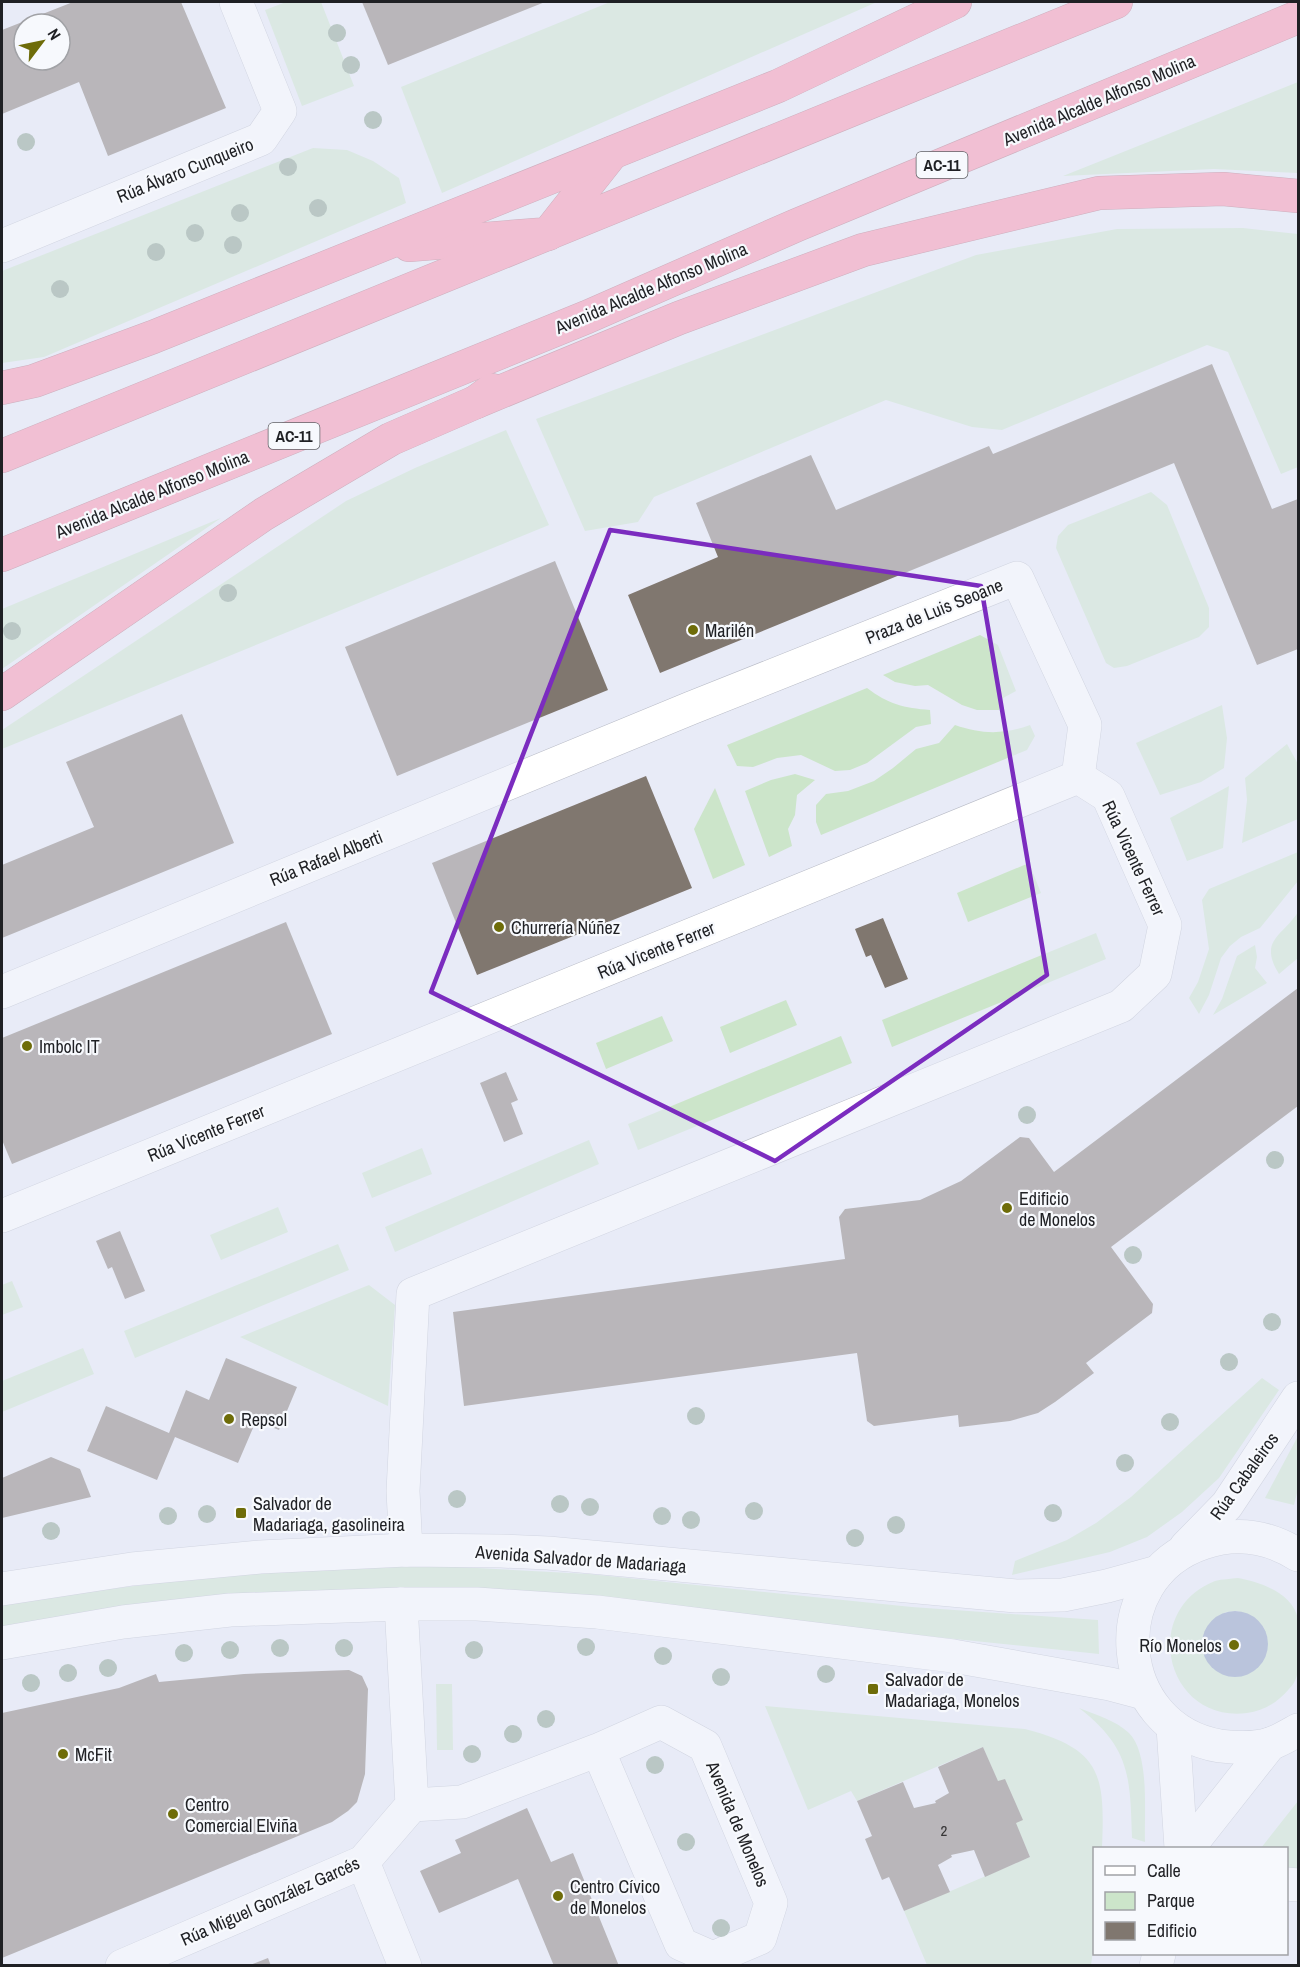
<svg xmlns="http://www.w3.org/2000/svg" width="1300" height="1967" font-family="'Archivo Narrow',sans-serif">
<rect width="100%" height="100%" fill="#e8ebf7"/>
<!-- green -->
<g fill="#cce5ca" fill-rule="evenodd">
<path d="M 286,2 L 321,2 L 354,86 L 302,106 L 265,10 Z"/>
<path d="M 610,2 L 877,2 L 442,193 L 401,87 Z"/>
<path d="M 1298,82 L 1298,173 L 1214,169 L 1063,176 Z"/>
<path d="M 313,148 L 347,150 L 373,161 L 399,178 L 406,203 L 44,357 L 2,363 L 2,271 Z"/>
<path d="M 1243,228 L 1298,234 L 1298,467 L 1281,474 L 1228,352 L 1207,345 L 1002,430 L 972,427 L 886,400 L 654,497 L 638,522 L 585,531 L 536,419 L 976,255 L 1117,229 Z"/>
<path d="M 506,430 L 549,525 L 2,749 L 2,730 L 346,501 L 415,468 Z"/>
<path d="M 1151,492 L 1167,505 L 1209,608 L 1209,627 L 1199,637 L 1127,666 L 1114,668 L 1106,663 L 1056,548 L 1058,536 L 1068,525 Z"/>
<path d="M 221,518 L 2,669 L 2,609 Z"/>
<path d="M 980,635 L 998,645 L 1016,691 L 1003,698 L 999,710 L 977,710 L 962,705 L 928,685 L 915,686 L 895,682 L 883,675 Z"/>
<path d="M 867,688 C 888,704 904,708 930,710 L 931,724 L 916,727 L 867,763 L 850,770 L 835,771 L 801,755 L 777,758 L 753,767 L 737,766 L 727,745 Z"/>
<path d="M 1222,705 L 1227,738 L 1224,768 L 1201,782 L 1160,795 L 1136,743 Z"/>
<path d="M 955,725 C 981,734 1003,735 1030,725 L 1035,736 L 1027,750 L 821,835 L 816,822 L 816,805 L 826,794 L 848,791 L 874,781 L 893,768 L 916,749 L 939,743 Z"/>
<path d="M 1287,744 L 1298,764 L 1298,819 L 1242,843 L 1247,800 L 1245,778 Z"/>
<path d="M 795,774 L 815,780 L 797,795 L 795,815 L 788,829 L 792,846 L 769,857 L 745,791 L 771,780 Z"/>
<path d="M 1229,786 L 1223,848 L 1187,861 L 1170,818 Z"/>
<path d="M 715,788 L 745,865 L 713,879 L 694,829 Z"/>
<path d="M 1298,852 L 1298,881 L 1260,928 L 1241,937 L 1230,946 L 1221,958 L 1209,995 L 1199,1014 L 1189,998 L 1198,982 L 1209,949 L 1202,900 L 1209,889 Z"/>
<path d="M 1029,863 L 1041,893 L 968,922 L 957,893 Z"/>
<path d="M 1298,912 L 1298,958 L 1279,974 C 1258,940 1283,936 1298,912 Z"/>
<path d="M 1096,933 L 1106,959 L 892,1047 L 882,1020 Z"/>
<path d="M 1255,945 L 1257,957 L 1255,968 L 1267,983 L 1213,1015 L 1222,999 L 1237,956 Z"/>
<path d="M 786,1000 L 797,1025 L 730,1053 L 720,1027 Z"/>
<path d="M 662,1016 L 673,1041 L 606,1069 L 596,1043 Z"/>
<path d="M 841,1036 L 852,1063 L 638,1150 L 628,1124 Z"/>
<path d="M 589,1140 L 599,1164 L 395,1252 L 385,1227 Z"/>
<path d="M 422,1148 L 432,1174 L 372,1198 L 362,1173 Z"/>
<path d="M 278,1207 L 288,1232 L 221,1260 L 210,1235 Z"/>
<path d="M 338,1244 L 349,1270 L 135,1358 L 124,1331 Z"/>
<path d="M 12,1281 L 23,1307 L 2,1315 L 2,1285 Z"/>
<path d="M 369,1285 L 395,1305 L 388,1406 L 240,1337 Z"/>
<path d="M 83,1348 L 94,1374 L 2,1412 L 2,1381 Z"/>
<path d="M 1262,1378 L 1279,1390 L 1219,1478 L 1182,1512 L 1147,1537 L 1110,1552 L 1012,1575 L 1015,1561 L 1067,1540 L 1096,1523 L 1131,1497 Z"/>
<path d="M 1298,1436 L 1298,1489 L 1294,1505 L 1265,1498 Z"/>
<path d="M 402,1564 L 589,1574 L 912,1607 L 1098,1620 L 1099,1654 L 600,1602 L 2,1632 L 2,1602 L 234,1574 Z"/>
<path d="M 1238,1578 C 1260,1582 1293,1593 1298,1619 C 1300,1629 1298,1641 1298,1651 C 1298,1666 1300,1678 1289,1689 C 1278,1702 1264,1711 1247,1713 C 1166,1723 1139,1611 1215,1581 C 1222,1579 1231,1579 1238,1578 ZM 1237,1611 C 1249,1614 1256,1619 1264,1628 L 1257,1668 C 1247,1675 1239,1677 1227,1676 L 1217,1617 L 1226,1612 Z"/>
<path d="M 436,1684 L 452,1684 L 453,1750 L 437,1750 Z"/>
<path d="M 765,1706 L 1025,1729 C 1102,1749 1105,1775 1102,1848 L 1094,1848 L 1094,1944 L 1091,1965 L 927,1965 L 904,1911 L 1030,1857 L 983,1747 L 857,1801 L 851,1791 L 808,1810 Z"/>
<path d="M 1079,1708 C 1096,1715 1115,1720 1129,1733 C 1150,1754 1144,1813 1145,1842 L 1132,1838 C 1130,1778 1131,1748 1079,1708 Z"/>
<path d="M 1298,1801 L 1298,1876 L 1287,1875 L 1286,1848 L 1261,1848 Z"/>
</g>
<!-- water -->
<circle fill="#8496ba" cx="1235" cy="1644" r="33"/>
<!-- building -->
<g fill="#80776f" fill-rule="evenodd">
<path d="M 73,2 L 181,2 L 226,108 L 108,156 L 79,82 L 2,114 L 2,30 ZM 24,24 L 60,24 L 60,60 L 24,60 Z"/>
<path d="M 362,2 L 545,2 L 388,65 Z"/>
<path d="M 1212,364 L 1272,509 L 1298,499 L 1298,649 L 1257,665 L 1174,463 L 660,673 L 628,595 L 718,557 L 696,503 L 811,455 L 836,510 L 989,446 L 993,454 Z"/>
<path d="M 555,561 L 608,690 L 397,776 L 345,647 Z"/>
<path d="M 182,714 L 234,843 L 2,938 L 2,865 L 94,827 L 66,762 Z"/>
<path d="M 646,776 L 692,888 L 477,975 L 432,863 Z"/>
<path d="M 883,918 L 908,979 L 885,988 L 871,955 L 866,957 L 855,929 Z"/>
<path d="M 286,922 L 332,1034 L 12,1164 L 2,1140 L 2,1038 Z"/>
<path d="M 1298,988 L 1298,1106 L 1111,1247 L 1153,1304 L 1152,1313 L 1086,1363 L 1094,1373 L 1055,1402 L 1038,1413 L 1010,1421 L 959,1427 L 958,1415 L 874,1426 L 867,1421 L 857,1353 L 464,1406 L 453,1312 L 845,1259 L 839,1217 L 845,1209 L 920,1200 L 961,1181 L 1020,1137 L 1029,1138 L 1054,1172 Z"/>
<path d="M 506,1072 L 518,1100 L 511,1103 L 523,1134 L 504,1142 L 480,1083 Z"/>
<path d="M 120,1231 L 145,1291 L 125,1299 L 112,1267 L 108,1269 L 96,1241 Z"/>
<path d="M 226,1358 L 297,1387 L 279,1430 L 256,1421 L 238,1463 L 175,1437 L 157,1480 L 87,1451 L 106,1406 L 169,1433 L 186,1390 L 209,1400 Z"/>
<path d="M 51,1457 L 80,1469 L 91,1497 L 2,1518 L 2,1478 Z"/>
<path d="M 349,1670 L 362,1676 L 368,1689 L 365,1774 L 357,1802 L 348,1811 L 332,1822 L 2,1958 L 2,1713 L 119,1688 L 156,1674 L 159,1682 L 244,1674 Z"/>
<path d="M 983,1747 L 998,1781 L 1005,1779 L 1023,1820 L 1016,1823 L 1030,1857 L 985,1877 L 974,1850 L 951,1855 L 952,1857 L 938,1865 L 950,1892 L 904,1911 L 889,1877 L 882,1880 L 865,1839 L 872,1836 L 857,1801 L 903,1782 L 914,1808 L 936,1803 L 935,1801 L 949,1793 L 938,1767 Z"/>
<path d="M 527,1808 L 551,1862 L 573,1853 L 619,1966 L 554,1966 L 518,1879 L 439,1913 L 420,1871 L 461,1853 L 455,1840 Z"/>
<path d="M 268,1958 L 271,1966 L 250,1966 L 250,1965 Z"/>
</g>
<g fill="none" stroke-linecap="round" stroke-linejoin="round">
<defs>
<g id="street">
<path d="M 2,246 L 261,139 L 280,111 L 236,2"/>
<path d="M 2,992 L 691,708 L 1017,578 L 1085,725 L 1078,777"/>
<path d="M 2,1216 L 1078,777 L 1108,796 L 1165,925 L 1155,974 L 1121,1006 L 413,1294 L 403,1491 L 406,1550"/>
<path d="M 1186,1547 L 1227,1505 L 1298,1398"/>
<path d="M 1298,1555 C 1268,1536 1237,1531 1203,1543 C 1101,1577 1113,1728 1220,1746 C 1236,1748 1254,1749 1270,1744 C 1279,1741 1289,1735 1298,1730"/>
<path d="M 2,1589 L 132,1569 L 260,1557 L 406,1550 L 501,1551 L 548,1553 L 1016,1596 L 1063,1595 L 1107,1586 L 1158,1572"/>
<path d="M 2,1643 L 123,1622 L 230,1610 L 401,1604 L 477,1604 L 597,1612 L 953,1656 L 1110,1684 L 1144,1693"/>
<path d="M 1173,1727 L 1181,1848"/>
<path d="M 412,1805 L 462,1802 L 598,1750 L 661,1722 L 705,1746 L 771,1903 L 760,1938 L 713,1958 L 681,1944 L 598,1750"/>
<path d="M 1188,1848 L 1270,1744"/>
<path d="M 363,1862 L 405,1966"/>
<path d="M 1286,1884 L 1298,1885"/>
<path d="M 122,1966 L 363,1862 L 412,1805 L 401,1604"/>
</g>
<path id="secondary" d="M 1156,1966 L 1159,1954"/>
<g id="highway">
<path d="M 409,245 L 548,234 L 612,153"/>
<path d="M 2,388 L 34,381 L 153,337 L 778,86 L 955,2"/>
<path d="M 476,402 L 679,318 L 863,250 L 1099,193 L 1223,189 L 1298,196"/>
<path d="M 2,456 L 1116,2"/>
<path d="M 2,555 L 587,317 L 797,225 L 1298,17"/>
<path d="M 2,694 L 264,514 L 391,439 L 476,402 L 492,390"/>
</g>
</defs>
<!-- street casing -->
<use href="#street" stroke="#b8bbc6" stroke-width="34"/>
<!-- secondary casing -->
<use href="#secondary" stroke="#b8bbc6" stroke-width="34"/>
<!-- highway casing -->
<use href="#highway" stroke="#af6678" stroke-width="34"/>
<!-- street -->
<use href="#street" stroke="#fff" stroke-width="33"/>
<!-- secondary -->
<use href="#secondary" stroke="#fff" stroke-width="33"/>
<!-- highway -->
<use href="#highway" stroke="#fc8ba6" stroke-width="33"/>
</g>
<!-- trees -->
<g fill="#839c88">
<circle cx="337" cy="33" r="9"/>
<circle cx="351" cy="65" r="9"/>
<circle cx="373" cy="120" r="9"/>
<circle cx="26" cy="142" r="9"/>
<circle cx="288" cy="167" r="9"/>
<circle cx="318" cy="208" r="9"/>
<circle cx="240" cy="213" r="9"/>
<circle cx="195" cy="233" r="9"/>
<circle cx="233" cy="245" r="9"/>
<circle cx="156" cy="252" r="9"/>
<circle cx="60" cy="289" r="9"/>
<circle cx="228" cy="593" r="9"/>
<circle cx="12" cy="631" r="9"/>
<circle cx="1027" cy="1115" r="9"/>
<circle cx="1275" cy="1160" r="9"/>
<circle cx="1133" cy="1255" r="9"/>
<circle cx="1272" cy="1322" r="9"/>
<circle cx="1229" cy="1362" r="9"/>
<circle cx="696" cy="1416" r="9"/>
<circle cx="1170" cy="1422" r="9"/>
<circle cx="1125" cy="1463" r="9"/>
<circle cx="457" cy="1499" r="9"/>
<circle cx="560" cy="1504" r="9"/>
<circle cx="590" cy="1507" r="9"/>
<circle cx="754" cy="1511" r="9"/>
<circle cx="1053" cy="1513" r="9"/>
<circle cx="207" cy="1514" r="9"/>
<circle cx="168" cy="1516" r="9"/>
<circle cx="662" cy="1516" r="9"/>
<circle cx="691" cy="1520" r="9"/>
<circle cx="896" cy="1525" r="9"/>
<circle cx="51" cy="1531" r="9"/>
<circle cx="855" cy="1538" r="9"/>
<circle cx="586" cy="1647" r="9"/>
<circle cx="280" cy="1648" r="9"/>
<circle cx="344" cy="1648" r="9"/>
<circle cx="230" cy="1650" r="9"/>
<circle cx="474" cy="1650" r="9"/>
<circle cx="184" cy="1653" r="9"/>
<circle cx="663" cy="1656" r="9"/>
<circle cx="108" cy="1668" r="9"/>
<circle cx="68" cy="1673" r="9"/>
<circle cx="826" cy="1674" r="9"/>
<circle cx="721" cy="1677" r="9"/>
<circle cx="31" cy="1683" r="9"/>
<circle cx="546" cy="1719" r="9"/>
<circle cx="513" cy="1734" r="9"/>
<circle cx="472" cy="1754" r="9"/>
<circle cx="655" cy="1765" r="9"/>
<circle cx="686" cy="1842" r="9"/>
<circle cx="721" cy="1928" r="9"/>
</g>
<!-- marked area -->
<path d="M0 0H1300V1967H0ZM 610,530 L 981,586 L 1047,975 L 775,1161 L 431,992 Z" fill="#e8ebf7" fill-opacity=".55" fill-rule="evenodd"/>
<path fill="none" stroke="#7b2cbf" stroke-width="4.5" stroke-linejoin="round" d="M 610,530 L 981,586 L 1047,975 L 775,1161 L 431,992 Z"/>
<!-- markers -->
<g fill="#6e6c09" stroke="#f7f9fd" stroke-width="2">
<circle cx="693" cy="630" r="6"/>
<circle cx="499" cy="927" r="6"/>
<circle cx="27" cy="1046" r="6"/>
<circle cx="1007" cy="1208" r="6"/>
<circle cx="229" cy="1419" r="6"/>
<rect x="235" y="1507" width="12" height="12" rx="3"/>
<circle cx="1234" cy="1645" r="6"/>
<rect x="867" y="1683" width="12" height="12" rx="3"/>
<circle cx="63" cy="1754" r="6"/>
<circle cx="173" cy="1814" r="6"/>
<circle cx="558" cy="1896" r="6"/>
</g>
<g text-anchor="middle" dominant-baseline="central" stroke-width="4.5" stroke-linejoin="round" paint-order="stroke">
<!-- number labels -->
<g font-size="15" fill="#373637">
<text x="944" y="1830">2</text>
</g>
<!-- shield labels -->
<g fill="#f7f9fd" stroke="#606165" stroke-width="1.5">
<rect x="916.5" y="152" width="51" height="26" rx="4.5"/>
<rect x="268.5" y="423" width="51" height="26" rx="4.5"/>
</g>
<g font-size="16" font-weight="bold" fill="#1f2024">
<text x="942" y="165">AC-11</text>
<text x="294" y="436">AC-11</text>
</g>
<!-- street labels -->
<g font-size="18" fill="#1f2024" stroke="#f7f9fd">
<text transform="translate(1099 100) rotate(-23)">Avenida Alcalde Alfonso Molina</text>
<text transform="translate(185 170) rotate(-22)">Rúa Álvaro Cunqueiro</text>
<text transform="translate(651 288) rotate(-23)">Avenida Alcalde Alfonso Molina</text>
<text transform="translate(152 494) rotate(-22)">Avenida Alcalde Alfonso Molina</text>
<text transform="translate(934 611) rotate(-22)">Praza de Luis Seoane</text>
<text transform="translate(326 858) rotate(-22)">Rúa Rafael Alberti</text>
<text transform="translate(1134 858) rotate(65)">Rúa Vicente Ferrer</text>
<text transform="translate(656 950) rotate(-22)">Rúa Vicente Ferrer</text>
<text transform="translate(206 1133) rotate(-22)">Rúa Vicente Ferrer</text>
<text transform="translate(1244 1476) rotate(-54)">Rúa Cabaleiros</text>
<text transform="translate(581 1559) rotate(4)">Avenida Salvador de Madariaga</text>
<text transform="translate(738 1824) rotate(67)">Avenida de Monelos</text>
<text transform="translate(270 1901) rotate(-24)">Rúa Miguel González Garcés</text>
</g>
<!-- poi labels -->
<g font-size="18" fill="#1f2024" stroke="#f7f9fd" text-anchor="start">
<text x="705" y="630">Marilén</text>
<text x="511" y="927">Churrería Núñez</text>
<text x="39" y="1046">Imbolc IT</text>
<text x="1019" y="1198">Edificio<tspan x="1019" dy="21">de Monelos</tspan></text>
<text x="241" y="1419">Repsol</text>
<text x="253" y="1503">Salvador de<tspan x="253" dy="21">Madariaga, gasolineira</tspan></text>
<text x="1222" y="1645" text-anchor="end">Río Monelos</text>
<text x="885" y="1679">Salvador de<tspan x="885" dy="21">Madariaga, Monelos</tspan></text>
<text x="75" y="1754">McFit</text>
<text x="185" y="1804">Centro<tspan x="185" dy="21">Comercial Elviña</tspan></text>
<text x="570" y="1886">Centro Cívico<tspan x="570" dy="21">de Monelos</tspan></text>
</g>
</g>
<!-- border -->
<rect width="1300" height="1967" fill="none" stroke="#1f2024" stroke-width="6"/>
<!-- legend -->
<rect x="1093" y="1847" width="195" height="108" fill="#f7f9fd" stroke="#a1a2a6" stroke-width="1.5"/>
<rect x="1105" y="1866" width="30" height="9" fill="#ffffff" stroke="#a1a2a6" stroke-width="1.5"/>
<text x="1147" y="1877" font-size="18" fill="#1f2024">Calle</text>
<rect x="1105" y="1892" width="30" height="18" fill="#cce5ca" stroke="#a1a2a6" stroke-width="1.5"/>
<text x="1147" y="1907" font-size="18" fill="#1f2024">Parque</text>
<rect x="1105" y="1922" width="30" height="18" fill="#80776f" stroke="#a1a2a6" stroke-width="1.5"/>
<text x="1147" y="1937" font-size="18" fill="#1f2024">Edificio</text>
<!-- north arrow -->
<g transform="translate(42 42) rotate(58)"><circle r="28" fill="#f7f9fd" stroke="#a1a2a6" stroke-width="1.5"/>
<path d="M0-4.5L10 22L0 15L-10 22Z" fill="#6e6c09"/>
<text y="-9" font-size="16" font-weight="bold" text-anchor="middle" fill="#1f2024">N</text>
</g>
</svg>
